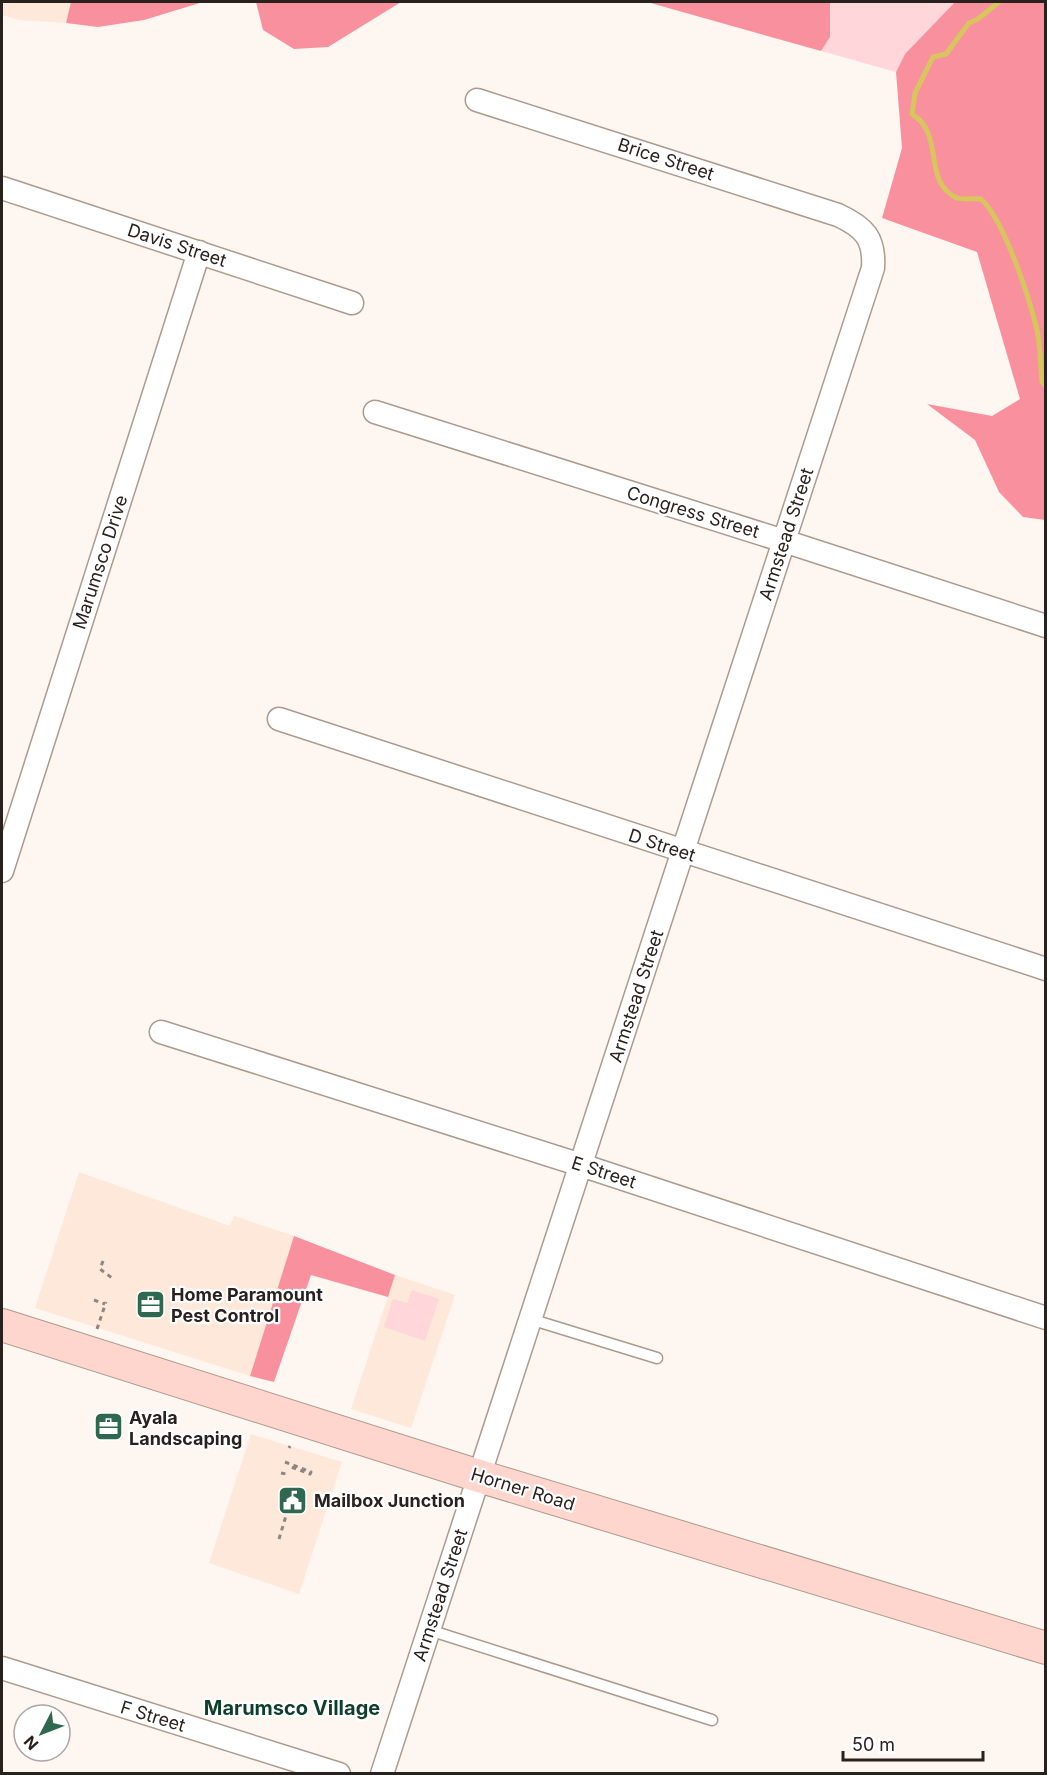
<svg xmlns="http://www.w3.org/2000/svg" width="1047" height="1775" font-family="Inter,sans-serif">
<rect width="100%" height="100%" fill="#fef6f1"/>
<!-- built -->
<g fill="#fde8da">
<path d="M 2,2 L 71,2 L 66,23 L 19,20 L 2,15 Z"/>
<path d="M 79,1172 L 230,1226 L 234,1216 L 294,1236 L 250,1376 L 35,1308 Z"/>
<path d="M 395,1275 L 455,1295 L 411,1428 L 351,1409 Z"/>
<path d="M 251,1434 L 342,1462 L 299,1594 L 209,1563 Z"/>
</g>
<!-- green -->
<g fill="#ffd6d9">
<path d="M 830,2 L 955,2 L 905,54 L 896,72 L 821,51 L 830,37 Z"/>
<path d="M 412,1290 L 439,1299 L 425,1341 L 384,1327 L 393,1299 L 407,1303 Z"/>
</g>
<!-- forest -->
<g fill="#f8909e">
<path d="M 71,2 L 203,2 L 144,20 L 98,27 L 66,23 Z"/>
<path d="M 256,2 L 401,2 L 328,47 L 294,49 L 263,30 Z"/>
<path d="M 647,2 L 830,2 L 830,37 L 821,51 Z"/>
<path d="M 955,2 L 1045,2 L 1045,520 L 1023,517 L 999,492 L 975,440 L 927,404 L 992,416 L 1020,399 L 977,252 L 882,218 L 902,148 L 896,72 L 905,54 Z"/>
<path d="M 294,1236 L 395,1275 L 388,1297 L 311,1275 L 274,1382 L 250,1376 Z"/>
</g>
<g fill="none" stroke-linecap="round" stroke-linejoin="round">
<!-- stream -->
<path stroke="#d8c55d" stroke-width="5" d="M 999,2 L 978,19 L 969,23 L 946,54 L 933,57 L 915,93 L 912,114 C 946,135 921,181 957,198 C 963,200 974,198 981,199 C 1003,219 1027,291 1035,322 C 1041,341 1040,363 1042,382 L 1046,387"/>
<defs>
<g id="lane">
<path d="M 530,1319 L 657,1358"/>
<path d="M 429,1630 L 712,1720"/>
</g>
<g id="street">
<path d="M 2,188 L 352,303"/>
<path d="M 375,412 L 784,541 L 1046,626"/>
<path d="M 279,719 L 1046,969"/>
<path d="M 2,871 L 199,252"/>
<path d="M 161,1032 L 581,1165 L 1046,1318"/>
<path d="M 2,1668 L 339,1774"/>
<path d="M 382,1774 L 873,268 C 875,238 864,227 838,215 L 477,100"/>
</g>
<path id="secondary" d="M 2,1325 L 479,1476 L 1046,1648"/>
</defs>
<!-- lane casing -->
<use href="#lane" stroke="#ac9a8e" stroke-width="13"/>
<!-- street casing -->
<use href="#street" stroke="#ac9a8e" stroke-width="25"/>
<!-- secondary casing -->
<use href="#secondary" stroke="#ac9a8e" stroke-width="34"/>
<!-- path -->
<g stroke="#8e8682" stroke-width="3" stroke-dasharray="4.5 4.5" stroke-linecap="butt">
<path d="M 103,1261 L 100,1269 L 112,1278"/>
<path d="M 94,1300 L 105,1304"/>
<path d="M 97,1329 L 106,1302"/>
<path d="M 289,1448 L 290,1446"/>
<path d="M 285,1462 L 311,1472 L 310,1474 L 291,1467 L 290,1469"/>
<path d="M 281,1473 L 286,1474"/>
<path d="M 279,1539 L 288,1509"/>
</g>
<!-- lane -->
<use href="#lane" stroke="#fff" stroke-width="10"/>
<!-- street -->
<use href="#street" stroke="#fff" stroke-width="22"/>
<!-- secondary -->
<use href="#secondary" stroke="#ffd6cd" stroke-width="32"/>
</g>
<!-- icons -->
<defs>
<symbol id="office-square" viewBox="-11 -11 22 22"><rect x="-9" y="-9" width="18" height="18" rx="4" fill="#2f6850" stroke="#fff"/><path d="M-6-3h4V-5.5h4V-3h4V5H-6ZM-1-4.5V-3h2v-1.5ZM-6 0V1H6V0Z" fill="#fff"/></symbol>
<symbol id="civic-square" viewBox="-11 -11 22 22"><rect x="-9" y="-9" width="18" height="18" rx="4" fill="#2f6850" stroke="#fff"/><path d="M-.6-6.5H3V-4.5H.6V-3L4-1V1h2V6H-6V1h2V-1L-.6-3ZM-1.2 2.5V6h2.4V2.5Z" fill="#fff"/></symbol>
</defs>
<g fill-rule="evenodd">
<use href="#office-square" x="134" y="1288" width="33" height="33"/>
<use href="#office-square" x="92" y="1410" width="33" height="33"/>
<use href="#civic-square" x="276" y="1484" width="33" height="33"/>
</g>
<g text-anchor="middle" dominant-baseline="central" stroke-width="4.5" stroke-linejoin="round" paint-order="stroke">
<!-- street labels -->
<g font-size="18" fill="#28211d" stroke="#fff">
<text transform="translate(666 159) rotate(18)">Brice Street</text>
<text transform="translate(177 245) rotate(18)">Davis Street</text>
<text transform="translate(693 512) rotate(17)">Congress Street</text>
<text transform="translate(786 534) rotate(-72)">Armstead Street</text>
<text transform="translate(100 562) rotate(-72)">Marumsco Drive</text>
<text transform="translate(662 845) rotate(18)">D Street</text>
<text transform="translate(636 996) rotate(-72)">Armstead Street</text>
<text transform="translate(604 1172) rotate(18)">E Street</text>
<text transform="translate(523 1489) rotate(17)">Horner Road</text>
<text transform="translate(440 1595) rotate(-72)">Armstead Street</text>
<text transform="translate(153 1716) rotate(17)">F Street</text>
</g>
<!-- poi labels -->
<g font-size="18" font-weight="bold" fill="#28211d" stroke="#fff" text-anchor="start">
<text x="171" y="1294">Home Paramount<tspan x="171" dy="21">Pest Control</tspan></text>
<text x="129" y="1417">Ayala<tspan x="129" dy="21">Landscaping</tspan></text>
<text x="314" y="1500">Mailbox Junction</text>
</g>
<!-- neighbourhood labels -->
<g font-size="20" font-weight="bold" fill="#0f3e2c" stroke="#fff">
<text x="292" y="1708">Marumsco Village</text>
</g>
</g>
<!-- border -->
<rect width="1047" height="1775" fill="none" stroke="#28211d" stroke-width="6"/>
<!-- north arrow -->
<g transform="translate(42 1733) rotate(228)"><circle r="28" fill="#ffffff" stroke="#a9a6a5" stroke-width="1.5"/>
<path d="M0-4.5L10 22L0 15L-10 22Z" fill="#2f6850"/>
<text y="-9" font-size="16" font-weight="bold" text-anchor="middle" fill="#28211d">N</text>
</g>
<!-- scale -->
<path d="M843 1751v9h140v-9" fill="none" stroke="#28211d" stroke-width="3"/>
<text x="852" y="1751" font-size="18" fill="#28211d" stroke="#ffffff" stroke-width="4.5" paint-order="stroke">50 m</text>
</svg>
